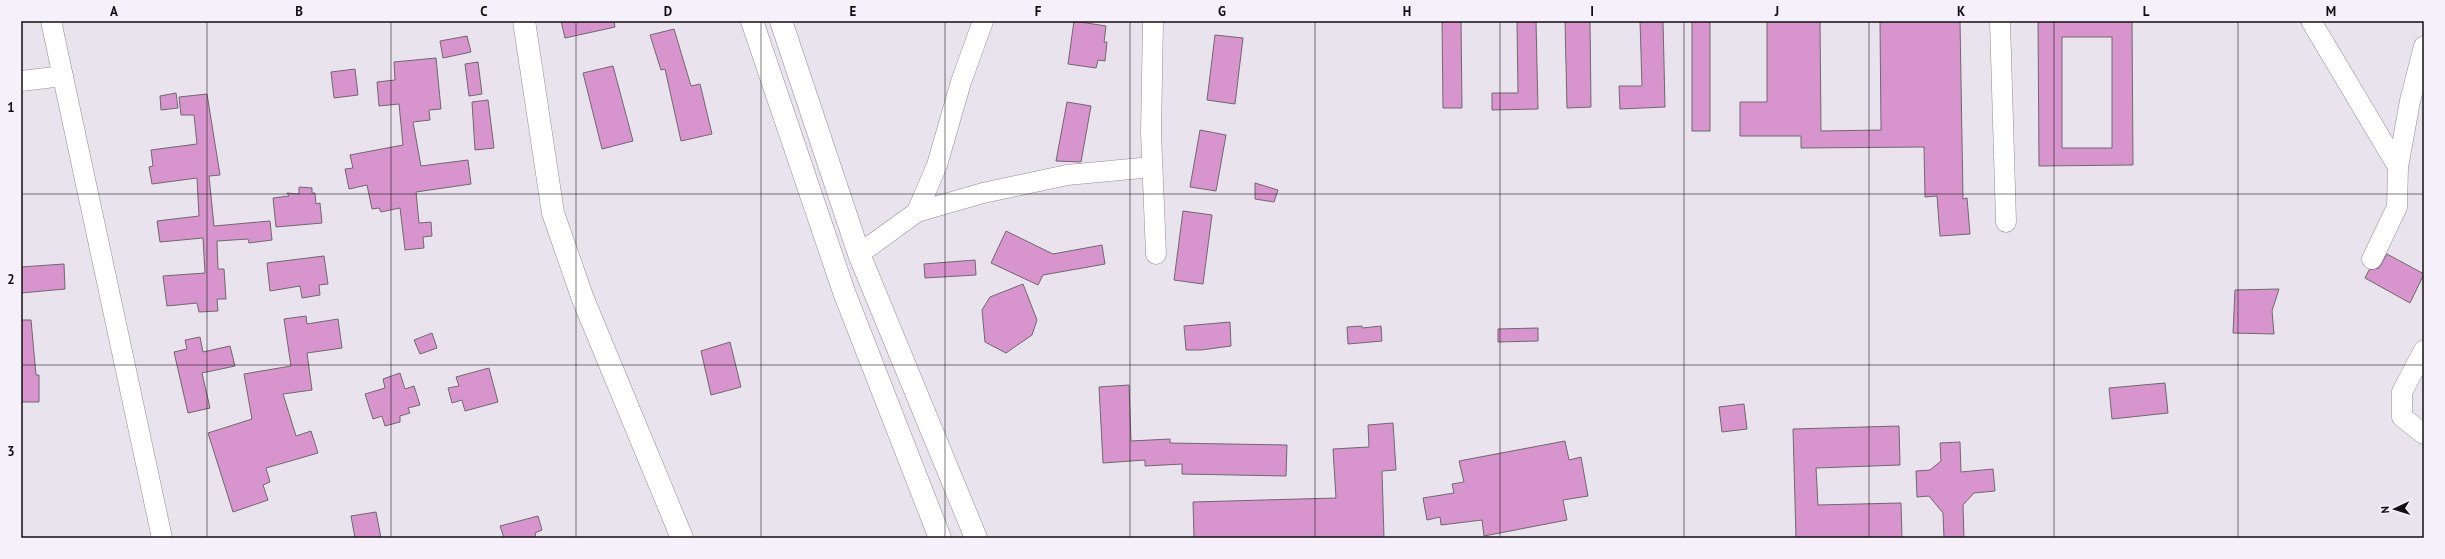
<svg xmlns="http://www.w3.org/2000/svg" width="2445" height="559" font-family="'PT Sans',sans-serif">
<rect width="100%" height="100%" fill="#e9e3ed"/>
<!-- building -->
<g fill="#d894cd" stroke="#70686e" fill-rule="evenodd">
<path d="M 561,21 L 614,21 L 615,27 L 565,38 Z"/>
<path d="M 1074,21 L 1106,26 L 1104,42 L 1107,42 L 1105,61 L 1098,60 L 1096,68 L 1068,64 Z"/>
<path d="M 1442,21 L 1461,21 L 1462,108 L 1443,108 Z"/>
<path d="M 1517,21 L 1536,21 L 1538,109 L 1492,110 L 1492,93 L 1518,93 Z"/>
<path d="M 1565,21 L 1590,21 L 1591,107 L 1567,108 Z"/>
<path d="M 1640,21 L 1663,21 L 1665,107 L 1620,109 L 1619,86 L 1642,86 Z"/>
<rect x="1692" y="21" width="18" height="110"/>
<path d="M 1767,21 L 1820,21 L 1821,131 L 1881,130 L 1880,21 L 1960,21 L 1963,199 L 1967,198 L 1970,234 L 1940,236 L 1937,196 L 1925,197 L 1924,147 L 1801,148 L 1801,136 L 1740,136 L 1740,102 L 1767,102 Z"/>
<path d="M 2038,21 L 2132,21 L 2133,165 L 2039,166 ZM 2062,37 L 2112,37 L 2112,148 L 2062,148 Z"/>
<path d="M 674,29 L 691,86 L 700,84 L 712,134 L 681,141 L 665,69 L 661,70 L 650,35 Z"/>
<path d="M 1215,35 L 1243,38 L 1235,104 L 1207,100 Z"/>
<path d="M 467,36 L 471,52 L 443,58 L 440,41 Z"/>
<path d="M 436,58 L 441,109 L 429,110 L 430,120 L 413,122 L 421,166 L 468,160 L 471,184 L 416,192 L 419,223 L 431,222 L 432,236 L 423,237 L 424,248 L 405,250 L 400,208 L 381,212 L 379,208 L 372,209 L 367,185 L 349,189 L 345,169 L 353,168 L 350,155 L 403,145 L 399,104 L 379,106 L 377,82 L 395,80 L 394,62 Z"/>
<path d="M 478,62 L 482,94 L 469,96 L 465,64 Z"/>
<path d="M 613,66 L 633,141 L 602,149 L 583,73 Z"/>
<path d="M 355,69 L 358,95 L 334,98 L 331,72 Z"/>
<path d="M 176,93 L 178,108 L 161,110 L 160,96 Z"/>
<path d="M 207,94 L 220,175 L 209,176 L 214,226 L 270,221 L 272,240 L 249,243 L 248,239 L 217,241 L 218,269 L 224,269 L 226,299 L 217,299 L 218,311 L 199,312 L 197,303 L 167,306 L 163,276 L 205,273 L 203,238 L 160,242 L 157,221 L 199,216 L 197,178 L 152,184 L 149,167 L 153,166 L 151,150 L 197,144 L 194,115 L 181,115 L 179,97 Z"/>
<path d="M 488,100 L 494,148 L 475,150 L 472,102 Z"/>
<path d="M 1067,102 L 1091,106 L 1081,162 L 1056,161 Z"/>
<path d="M 1200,130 L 1226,135 L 1216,191 L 1190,187 Z"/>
<path d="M 1255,183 L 1278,190 L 1274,202 L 1255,199 Z"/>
<path d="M 299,187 L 312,188 L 312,193 L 315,193 L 316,204 L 320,203 L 322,223 L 276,227 L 273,198 L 289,196 L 287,193 L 299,194 Z"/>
<path d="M 1183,211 L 1212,215 L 1203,284 L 1174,280 Z"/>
<path d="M 1006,231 L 1053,254 L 1102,245 L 1105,264 L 1043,275 L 1038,285 L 991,263 Z"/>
<path d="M 2387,254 L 2424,274 L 2410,303 L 2365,278 L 2369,270 L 2379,268 Z"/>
<path d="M 324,256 L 328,284 L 319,285 L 320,295 L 302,298 L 300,286 L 270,291 L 267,263 Z"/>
<path d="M 975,260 L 976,275 L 925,278 L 924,264 Z"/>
<path d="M 64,264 L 65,289 L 21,293 L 21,267 Z"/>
<path d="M 1023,284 L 1037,320 L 1032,335 L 1006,353 L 985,342 L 982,310 L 990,297 Z"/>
<path d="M 2279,289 L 2272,311 L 2274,334 L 2233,333 L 2235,290 Z"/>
<path d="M 306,316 L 307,324 L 338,319 L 342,348 L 307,353 L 312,390 L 283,394 L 296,436 L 311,431 L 318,453 L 266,468 L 270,482 L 263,485 L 268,500 L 233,512 L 208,433 L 252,419 L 244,374 L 291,366 L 284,319 Z"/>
<path d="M 21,320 L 31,320 L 36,375 L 39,375 L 39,402 L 21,402 Z"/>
<path d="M 1230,322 L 1231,346 L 1201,350 L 1186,350 L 1184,326 Z"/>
<path d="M 1362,326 L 1362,328 L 1381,326 L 1382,341 L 1348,344 L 1347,327 Z"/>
<path d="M 1538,328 L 1538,341 L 1498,342 L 1498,329 Z"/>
<path d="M 432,333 L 437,348 L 420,354 L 414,340 Z"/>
<path d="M 200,337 L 203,352 L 230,346 L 235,366 L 202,373 L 210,408 L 188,413 L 174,352 L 187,349 L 185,340 Z"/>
<path d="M 730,342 L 741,387 L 711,395 L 701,351 Z"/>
<path d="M 489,368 L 498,402 L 465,411 L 462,400 L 452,403 L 448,388 L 459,386 L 456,377 Z"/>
<path d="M 400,373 L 405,389 L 414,386 L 420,405 L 408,408 L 410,413 L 400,416 L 400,422 L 385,426 L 382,416 L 373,419 L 365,394 L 385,388 L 383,379 Z"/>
<path d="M 2165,383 L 2168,413 L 2112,419 L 2109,388 Z"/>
<path d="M 1129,385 L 1131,441 L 1170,439 L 1170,443 L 1287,445 L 1286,476 L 1182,474 L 1182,464 L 1145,466 L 1145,460 L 1103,463 L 1099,387 Z"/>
<path d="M 1744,404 L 1747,429 L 1722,432 L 1719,407 Z"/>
<path d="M 1393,423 L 1396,470 L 1382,471 L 1384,538 L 1194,538 L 1193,502 L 1336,498 L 1333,449 L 1369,447 L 1368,425 Z"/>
<path d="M 1899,426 L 1900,465 L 1816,468 L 1818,505 L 1901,503 L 1902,538 L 1796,538 L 1793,429 Z"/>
<path d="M 1565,441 L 1569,460 L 1581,457 L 1588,496 L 1563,500 L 1567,520 L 1484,536 L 1482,520 L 1441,525 L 1440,517 L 1427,520 L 1423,498 L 1454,493 L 1452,484 L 1464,482 L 1459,461 Z"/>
<path d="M 1960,442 L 1961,472 L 1993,469 L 1995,491 L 1974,493 L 1963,505 L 1964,538 L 1944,538 L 1943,513 L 1929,496 L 1917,497 L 1916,471 L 1930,470 L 1941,461 L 1940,443 Z"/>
<path d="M 376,512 L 381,538 L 355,538 L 351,516 Z"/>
<path d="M 538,516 L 542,530 L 535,533 L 536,538 L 504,538 L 500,526 Z"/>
</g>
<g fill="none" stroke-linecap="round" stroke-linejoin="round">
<defs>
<g id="minor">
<path d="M 51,21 L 162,538"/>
<path d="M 1153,21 L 1151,133 L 1156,254"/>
<path d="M 2000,21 L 2006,222"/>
<path d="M 2311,21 L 2398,167"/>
<path d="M 21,81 L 63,76"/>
<path d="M 917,212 L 983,193 L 1067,175 L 1152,167"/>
<path d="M 859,254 L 917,212 L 937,165 L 961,82 L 983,21"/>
<path d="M 2372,259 L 2397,207 L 2398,167 L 2410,101 L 2424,46"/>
<path d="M 2424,350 L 2402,392 L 2402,417 L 2424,434"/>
</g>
<path id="tertiary" d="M 524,21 L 553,213 L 583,299 L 682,538"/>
<g id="primary">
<path d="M 752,21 L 844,292 L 940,538"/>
<path d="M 781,21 L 859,254 L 976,538"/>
</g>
</defs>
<!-- minor casing -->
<use href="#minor" stroke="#928c96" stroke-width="21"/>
<!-- tertiary casing -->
<use href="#tertiary" stroke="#928c96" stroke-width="23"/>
<!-- primary casing -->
<use href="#primary" stroke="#928c96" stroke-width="23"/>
<!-- minor -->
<use href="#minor" stroke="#fff" stroke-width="20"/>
<!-- tertiary -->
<use href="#tertiary" stroke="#fff" stroke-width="22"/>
<!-- primary -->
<use href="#primary" stroke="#fff" stroke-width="22"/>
</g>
<!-- grid -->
<path fill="none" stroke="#100e11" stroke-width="1" stroke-opacity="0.55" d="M 207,21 L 207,538M 391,21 L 391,538M 576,21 L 576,538M 761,21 L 761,538M 945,21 L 945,538M 1130,21 L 1130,538M 1315,21 L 1315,538M 1500,21 L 1500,538M 1684,21 L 1684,538M 1869,21 L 1869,538M 2054,21 L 2054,538M 2238,21 L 2238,538M 21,194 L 2424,194M 21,365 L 2424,365"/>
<!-- border -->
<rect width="2445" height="559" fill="none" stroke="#f6f0fa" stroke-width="44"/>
<!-- north arrow -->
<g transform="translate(2395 509) rotate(266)" stroke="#f6f0fa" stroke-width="3" paint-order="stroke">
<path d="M0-3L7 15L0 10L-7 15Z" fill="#100e11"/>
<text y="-6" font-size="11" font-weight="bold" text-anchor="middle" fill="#100e11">N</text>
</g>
<rect x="22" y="22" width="2401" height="515" fill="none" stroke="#100e11" stroke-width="1.5"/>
<g font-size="13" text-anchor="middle" font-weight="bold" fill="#100e11">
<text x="114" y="16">A</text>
<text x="299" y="16">B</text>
<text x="484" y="16">C</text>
<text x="668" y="16">D</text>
<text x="853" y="16">E</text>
<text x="1038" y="16">F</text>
<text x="1222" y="16">G</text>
<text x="1407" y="16">H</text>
<text x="1592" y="16">I</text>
<text x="1777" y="16">J</text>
<text x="1961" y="16">K</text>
<text x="2146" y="16">L</text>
<text x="2331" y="16">M</text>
<text x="11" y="112">1</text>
<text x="11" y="284">2</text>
<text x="11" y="456">3</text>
</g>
</svg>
